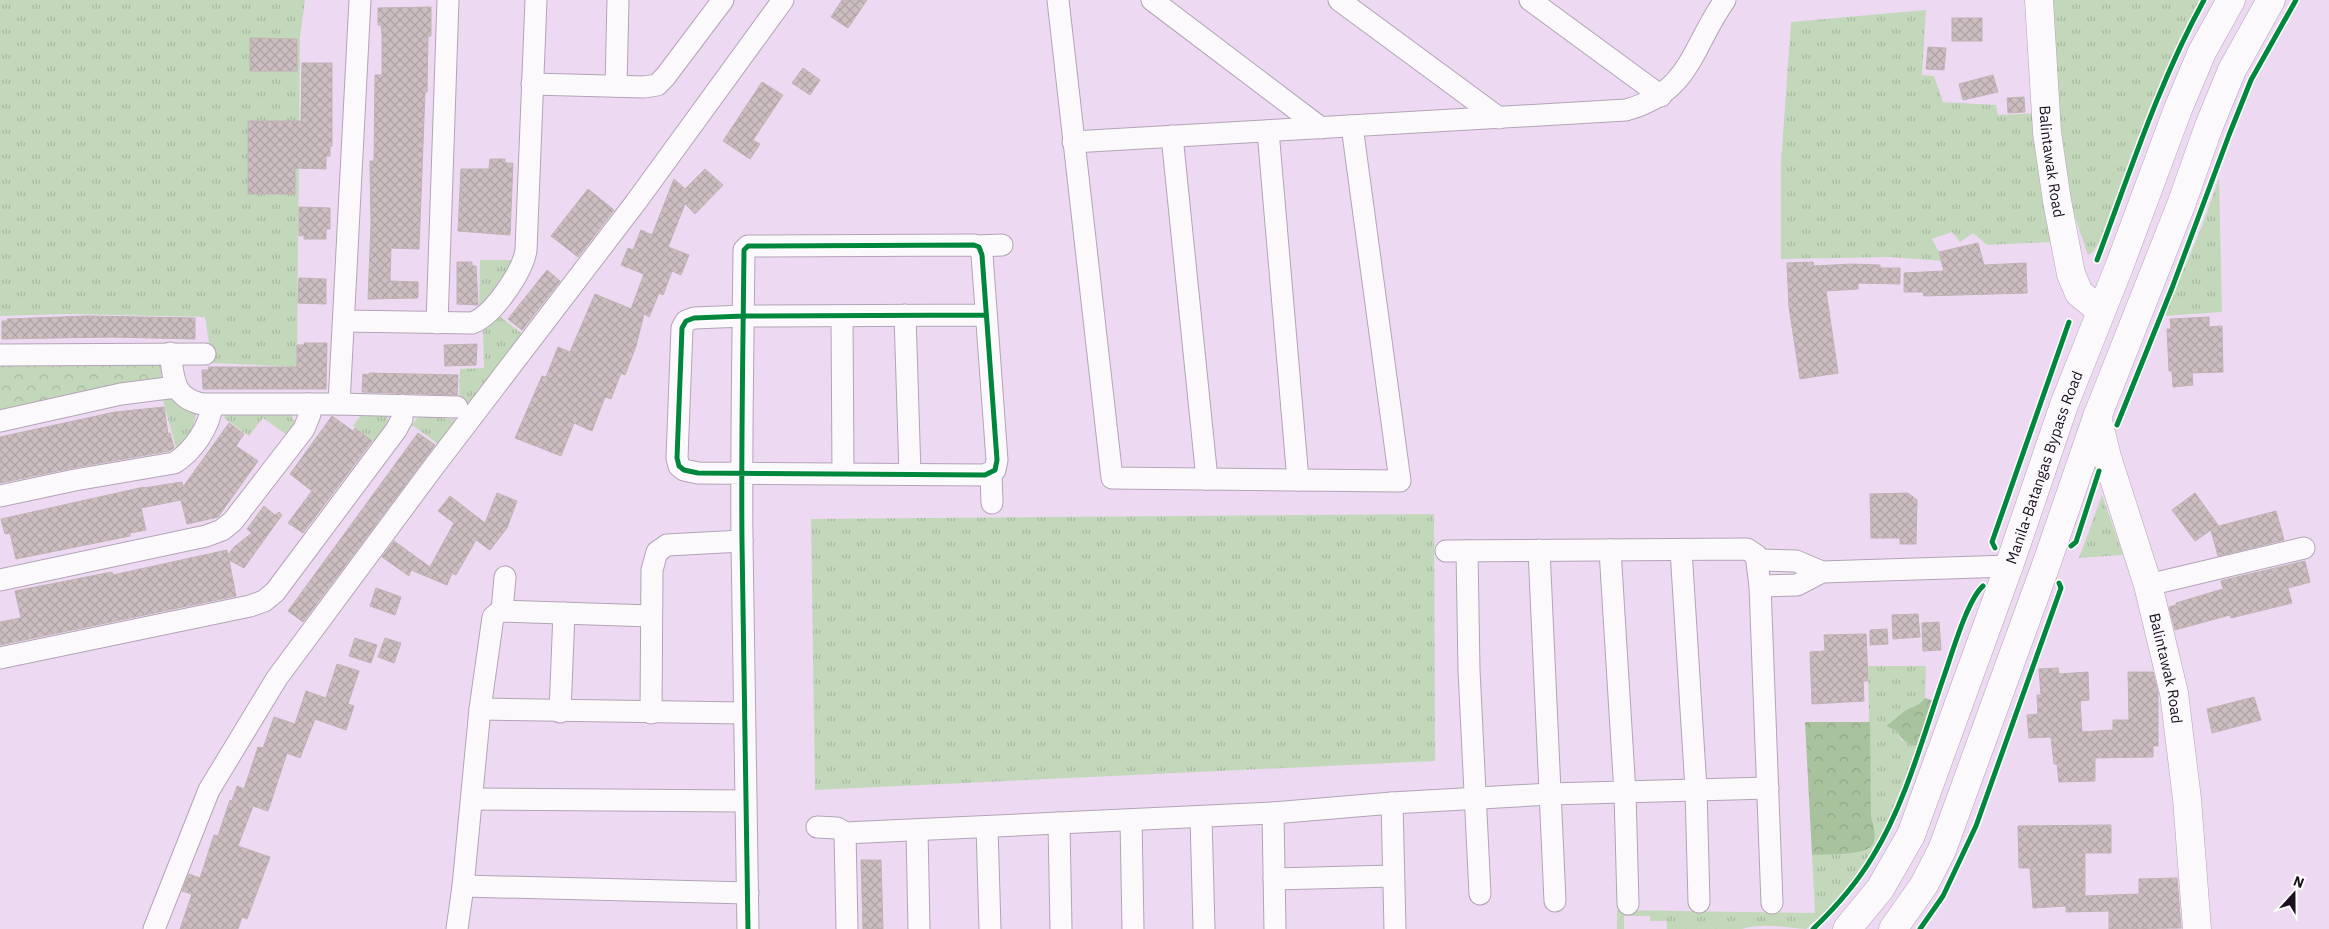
<svg xmlns="http://www.w3.org/2000/svg" width="2329" height="929" font-family="'IBM Plex Sans',sans-serif">
<defs>
<pattern id="grass-tufts" width="24" height="20" patternUnits="userSpaceOnUse" patternTransform="scale(1.25)"><rect width="24" height="20" fill="#c3d8bb"/><path d="M3 7l-1-3M5 7V3M7 7l1-3M15 17l-1-3M17 17v-4M19 17l1-3" fill="none" stroke="#a7b8a0"/></pattern>
<pattern id="forest-crowns" width="20" height="18" patternUnits="userSpaceOnUse" patternTransform="scale(1.25)"><rect width="20" height="18" fill="#a7c29d"/><path d="M2 6a3 3 0 1 1 6 0M12 15a3 3 0 1 1 6 0" fill="none" stroke="#8fa687"/></pattern>
<pattern id="park-crowns" width="20" height="18" patternUnits="userSpaceOnUse" patternTransform="scale(1.25)"><rect width="20" height="18" fill="#c3d8bb"/><path d="M2 6a3 3 0 1 1 6 0M12 15a3 3 0 1 1 6 0" fill="none" stroke="#a7b8a0"/></pattern>
<pattern id="building-cross-hatch" width="8" height="8" patternUnits="userSpaceOnUse" patternTransform="scale(1.25)"><rect width="8" height="8" fill="#ccbec0"/><path d="M0 0l8 8M0 8l8-8" fill="none" stroke="#afa2a5"/></pattern>
</defs>
<rect width="100%" height="100%" fill="#eddaf2"/>
<!-- grass -->
<g fill="url(#grass-tufts)">
<path d="M 0,0 L 305,0 L 300,37 L 297,367 L 212,363 L 205,317 L 69,314 L 0,316 Z"/>
<path d="M 2049,0 L 2200,0 C 2159,76 2133,160 2101,240 L 2093,252 L 2088,255 L 2063,182 Z"/>
<path d="M 1926,10 L 1922,75 L 1934,76 L 1943,102 L 1996,105 L 1998,115 L 2037,113 L 2051,242 L 1987,245 L 1973,233 L 1960,242 L 1952,232 L 1932,239 L 1944,261 L 1889,257 L 1781,259 L 1781,162 L 1791,22 Z"/>
<path d="M 2219,178 L 2222,312 L 2164,316 L 2203,224 Z"/>
<path d="M 480,260 L 514,260 L 479,309 Z"/>
<path d="M 498,315 L 525,336 L 473,403 L 459,402 L 460,369 L 484,368 L 483,331 Z"/>
<path d="M 162,395 L 169,396 L 196,414 L 193,429 L 177,453 C 173,433 166,415 162,395 Z"/>
<path d="M 226,414 L 290,414 L 295,423 L 287,435 L 263,418 L 249,436 L 224,418 Z"/>
<path d="M 379,414 L 387,417 L 389,422 L 375,443 L 353,426 L 360,416 Z"/>
<path d="M 419,416 L 461,420 L 441,446 L 412,425 Z"/>
<path d="M 2102,495 L 2123,555 L 2079,558 Z"/>
<path d="M 1434,514 L 1435,761 L 815,790 L 811,519 Z"/>
<path d="M 1868,666 L 1926,666 L 1925,698 L 1919,704 L 1906,710 L 1886,726 L 1897,731 L 1901,740 L 1917,746 C 1903,782 1891,820 1872,853 C 1855,882 1831,907 1806,929 C 1786,928 1762,922 1742,929 L 1667,929 L 1666,921 L 1650,921 L 1650,916 L 1624,916 L 1624,929 L 1617,929 L 1617,910 L 1815,913 L 1812,855 L 1829,853 L 1874,831 L 1871,817 Z"/>
</g>
<!-- forest -->
<g fill="url(#forest-crowns)">
<path d="M 1925,698 L 1934,701 L 1917,746 C 1906,743 1902,741 1897,731 L 1886,726 L 1906,710 L 1919,704 Z"/>
<path d="M 1805,722 L 1870,722 L 1871,817 C 1873,825 1877,836 1873,844 C 1867,856 1825,854 1812,855 Z"/>
</g>
<!-- park -->
<path fill="url(#park-crowns)" d="M 159,364 L 164,368 L 163,378 L 0,415 L 0,365 Z"/>
<!-- building -->
<g fill="url(#building-cross-hatch)" stroke="#c0b2b4">
<path d="M 842,0 L 867,0 L 848,28 L 831,17 Z"/>
<path d="M 431,7 L 431,36 L 428,36 L 427,92 L 425,92 L 419,249 L 391,248 L 390,281 L 418,282 L 418,298 L 368,299 L 371,224 L 370,161 L 374,161 L 375,75 L 382,75 L 382,35 L 381,25 L 378,25 L 378,8 Z"/>
<rect x="1952" y="18" width="30" height="23"/>
<path d="M 250,38 L 297,39 L 297,71 L 250,71 Z"/>
<path d="M 1928,47 L 1946,48 L 1944,70 L 1926,69 Z"/>
<path d="M 302,63 L 332,63 L 332,146 L 330,146 L 330,156 L 326,156 L 326,169 L 295,168 L 295,194 L 248,194 L 248,121 L 301,121 Z"/>
<path d="M 803,68 L 820,80 L 810,95 L 792,83 Z"/>
<path d="M 1993,75 L 1998,92 L 1963,100 L 1959,84 Z"/>
<path d="M 762,82 L 783,95 L 753,140 L 760,144 L 750,159 L 723,141 Z"/>
<path d="M 2024,97 L 2025,112 L 2008,113 L 2007,98 Z"/>
<path d="M 490,159 L 505,159 L 505,163 L 513,163 L 510,235 L 458,231 L 461,169 L 489,169 Z"/>
<path d="M 705,169 L 723,185 L 695,214 L 685,204 L 668,247 L 689,255 L 681,275 L 672,271 L 663,295 L 659,293 L 649,317 L 644,314 L 636,346 L 625,375 L 621,373 L 611,399 L 605,397 L 592,431 L 574,423 L 561,456 L 515,438 L 542,376 L 546,377 L 558,347 L 570,352 L 595,294 L 631,309 L 644,274 L 621,265 L 628,248 L 633,250 L 641,230 L 652,235 L 674,179 L 685,189 Z"/>
<path d="M 588,189 L 614,210 L 578,257 L 551,236 Z"/>
<path d="M 299,207 L 330,208 L 330,229 L 326,229 L 326,239 L 304,239 L 304,235 L 299,236 Z"/>
<path d="M 1978,243 L 1984,265 L 2026,263 L 2027,293 L 1924,296 L 1923,292 L 1904,292 L 1904,273 L 1944,271 L 1939,252 Z"/>
<path d="M 457,262 L 472,262 L 472,266 L 476,266 L 478,305 L 457,304 Z"/>
<path d="M 1813,262 L 1814,266 L 1851,264 L 1880,265 L 1880,268 L 1900,268 L 1900,284 L 1858,283 L 1858,289 L 1826,291 L 1838,373 L 1800,379 L 1789,307 L 1787,263 Z"/>
<path d="M 547,270 L 560,281 L 522,330 L 508,319 Z"/>
<path d="M 299,278 L 326,279 L 326,304 L 298,303 Z"/>
<path d="M 87,316 L 195,318 L 195,339 L 110,337 L 2,339 L 2,321 L 8,321 L 7,319 Z"/>
<path d="M 2209,317 L 2209,327 L 2222,326 L 2223,372 L 2192,373 L 2193,385 L 2173,387 L 2172,371 L 2169,371 L 2167,329 L 2171,329 L 2170,319 Z"/>
<path d="M 304,343 L 327,343 L 326,389 L 203,389 L 202,370 L 209,370 L 208,367 L 297,367 L 297,345 L 304,345 Z"/>
<path d="M 477,344 L 476,365 L 445,366 L 444,345 Z"/>
<path d="M 369,373 L 458,375 L 457,395 L 362,392 L 363,374 L 369,375 Z"/>
<path d="M 164,407 L 168,434 L 170,433 L 174,448 L 169,451 L 72,468 L 0,483 L 0,437 L 115,412 Z"/>
<path d="M 332,416 L 353,431 L 355,428 L 372,441 L 303,533 L 288,523 L 312,491 L 290,474 Z"/>
<path d="M 229,423 L 244,434 L 236,446 L 258,461 L 218,517 L 187,524 L 181,500 L 141,508 L 146,530 L 130,533 L 130,536 L 16,559 L 10,533 L 5,534 L 1,519 L 144,487 L 144,488 L 182,482 L 183,487 Z"/>
<path d="M 418,433 L 435,445 L 303,622 L 288,611 Z"/>
<path d="M 497,493 L 517,501 L 507,528 L 490,550 L 476,540 L 456,575 L 452,573 L 447,585 L 411,570 L 409,576 L 382,557 L 394,541 L 430,567 L 454,523 L 438,511 L 450,496 L 485,523 Z"/>
<path d="M 1908,493 L 1917,500 L 1916,544 L 1900,544 L 1900,538 L 1871,538 L 1870,494 Z"/>
<path d="M 2195,493 L 2218,525 L 2215,527 L 2276,511 L 2284,540 L 2218,556 L 2211,530 L 2195,541 L 2172,510 Z"/>
<path d="M 264,506 L 275,515 L 279,512 L 282,515 L 244,568 L 229,560 L 236,596 L 0,645 L 0,622 L 21,618 L 15,591 L 112,572 L 113,575 L 227,550 L 228,555 L 234,547 L 252,533 L 247,529 Z"/>
<path d="M 2305,561 L 2310,582 L 2288,588 L 2292,603 L 2231,618 L 2230,615 L 2175,630 L 2169,607 L 2176,605 L 2176,603 L 2223,589 L 2221,581 L 2224,580 Z"/>
<path d="M 376,588 L 401,597 L 395,615 L 370,606 Z"/>
<path d="M 1918,614 L 1920,637 L 1893,639 L 1892,615 Z"/>
<path d="M 1939,622 L 1941,650 L 1923,651 L 1922,623 Z"/>
<path d="M 1887,629 L 1888,644 L 1870,645 L 1870,630 Z"/>
<path d="M 1866,634 L 1868,681 L 1863,681 L 1864,701 L 1812,704 L 1810,652 L 1825,651 L 1824,635 Z"/>
<path d="M 355,638 L 377,645 L 371,663 L 349,656 Z"/>
<path d="M 385,638 L 401,643 L 394,663 L 378,657 Z"/>
<path d="M 337,664 L 359,671 L 348,704 L 354,706 L 346,730 L 315,719 L 300,758 L 287,753 L 268,811 L 253,806 L 238,846 L 270,857 L 247,919 L 242,917 L 238,929 L 180,929 L 192,894 L 182,891 L 189,874 L 200,878 L 214,835 L 218,836 L 230,800 L 232,801 L 237,786 L 244,789 L 258,747 L 263,748 L 274,717 L 295,724 L 306,691 L 326,698 Z"/>
<path d="M 2058,668 L 2059,674 L 2088,672 L 2089,700 L 2080,701 L 2082,732 L 2113,730 L 2113,720 L 2129,720 L 2128,672 L 2153,672 L 2158,692 L 2158,746 L 2153,746 L 2153,757 L 2095,758 L 2095,781 L 2059,782 L 2057,764 L 2054,764 L 2051,737 L 2029,738 L 2027,715 L 2038,714 L 2037,695 L 2041,695 L 2039,669 Z"/>
<path d="M 2254,697 L 2261,720 L 2212,733 L 2207,709 Z"/>
<path d="M 2111,825 L 2111,853 L 2085,853 L 2085,896 L 2139,894 L 2139,879 L 2177,878 L 2181,928 L 2109,929 L 2109,911 L 2066,912 L 2066,906 L 2033,908 L 2030,868 L 2019,868 L 2018,826 Z"/>
<path d="M 861,860 L 881,860 L 883,929 L 863,929 Z"/>
</g>
<g fill="none" stroke-linecap="round" stroke-linejoin="round">
<defs>
<g id="street">
<path d="M 1058,0 L 1112,478 L 1400,481 L 1352,126"/>
<path d="M 1152,0 L 1321,128"/>
<path d="M 1339,0 L 1499,118"/>
<path d="M 1530,0 L 1661,96"/>
<path d="M 532,84 L 644,87 L 657,85 L 665,77 L 723,0"/>
<path d="M 616,86 L 618,0"/>
<path d="M 1268,131 L 1298,480"/>
<path d="M 1172,136 L 1207,479"/>
<path d="M 1073,142 L 1626,110 C 1691,92 1691,48 1725,0"/>
<path d="M 977,246 L 1002,245"/>
<path d="M 905,315 L 910,474"/>
<path d="M 842,316 L 843,473"/>
<path d="M 344,321 L 472,323 C 493,316 523,271 526,250 L 536,0"/>
<path d="M 437,323 L 448,0"/>
<path d="M 170,353 C 174,378 172,397 202,404 L 339,404 L 457,407"/>
<path d="M 0,355 L 205,354"/>
<path d="M 339,404 L 360,0"/>
<path d="M 0,421 L 121,394 L 176,387"/>
<path d="M 991,473 L 992,503"/>
<path d="M 0,496 L 75,480 L 174,463 C 193,452 210,426 212,405"/>
<path d="M 1539,550 L 1555,901"/>
<path d="M 1610,550 L 1625,793 L 1628,904"/>
<path d="M 1681,550 L 1696,789 L 1699,902"/>
<path d="M 1446,551 L 1747,549 L 1756,555 L 1760,586 L 1772,903"/>
<path d="M 1467,551 L 1469,670 L 1480,894"/>
<path d="M 1758,560 L 1796,561 L 1822,572 L 2009,566"/>
<path d="M 0,580 L 206,536 L 222,530 L 233,521 L 304,429 L 310,414 L 309,404"/>
<path d="M 2148,585 L 2304,548"/>
<path d="M 1760,586 L 1797,585 L 1822,572"/>
<path d="M 502,611 L 505,577"/>
<path d="M 0,658 L 250,606 L 264,601 L 275,592 L 396,430 L 402,419 L 402,405"/>
<path d="M 480,709 L 744,713"/>
<path d="M 560,712 L 564,613"/>
<path d="M 651,713 L 652,570 L 657,552 L 667,545 L 742,541"/>
<path d="M 472,799 L 746,801"/>
<path d="M 1392,803 L 1395,929"/>
<path d="M 1273,813 L 1275,929"/>
<path d="M 1201,817 L 1204,929"/>
<path d="M 1131,820 L 1133,929"/>
<path d="M 1059,823 L 1061,929"/>
<path d="M 817,827 L 837,828 L 845,833 L 1273,813 L 1392,803 L 1550,794 L 1768,788"/>
<path d="M 987,827 L 990,929"/>
<path d="M 917,830 L 919,929"/>
<path d="M 845,833 L 847,929"/>
<path d="M 1274,879 L 1393,876"/>
<path d="M 463,886 L 748,893"/>
<path d="M 154,929 L 209,790 L 277,678 L 432,469 L 636,202 L 783,0"/>
<path d="M 457,929 L 463,886 L 480,709 L 493,617 L 499,612 L 504,611 L 651,616"/>
<path d="M 748,929 C 747,800 743,671 742,542 C 741,445 743,348 744,250 L 748,246 L 974,245 L 979,247 L 982,255 L 997,460 L 995,470 L 985,475 L 698,473 L 684,470 L 679,466 L 677,458 L 682,328 L 686,321 L 694,318 L 744,316 L 986,315"/>
</g>
<g id="secondary">
<path id="s1" d="M 2039,0 L 2047,132 L 2057,201 L 2071,274 L 2079,293 L 2101,311"/>
<path id="s2" d="M 2097,417 L 2107,457 L 2148,585 L 2174,693 L 2187,799 L 2197,929"/>
<path id="s3" d="M 1847,929 L 1880,889 L 1911,835 L 2009,566 L 2064,405 L 2119,267 L 2178,109 L 2202,52 L 2231,0"/>
<path d="M 1893,929 L 1924,885 L 1942,850 L 2046,565 L 2097,417 L 2181,205 L 2209,126 L 2232,70 L 2271,0"/>
</g>
</defs>
<!-- street casing -->
<use href="#street" stroke="#b2a4b6" stroke-width="23"/>
<!-- secondary casing -->
<use href="#secondary" stroke="#b2a4b6" stroke-width="29"/>
<!-- street -->
<use href="#street" stroke="#fcf9fd" stroke-width="21"/>
<!-- secondary -->
<use href="#secondary" stroke="#fcf9fd" stroke-width="28"/>
<defs>
<g id="cycleway">
<path d="M 2097,260 C 2130,172 2159,82 2204,0"/>
<path d="M 2117,425 L 2172,288 L 2229,135 L 2251,80 L 2296,0"/>
<path d="M 2071,546 L 2076,542 L 2099,471"/>
<path d="M 1995,548 L 1992,542 L 2069,322"/>
<path d="M 748,929 C 747,800 743,671 742,542 C 741,445 743,348 744,250 L 748,246 L 974,245 L 979,247 L 982,255 L 997,460 L 995,470 L 985,475 L 698,473 L 684,470 L 679,466 L 677,458 L 682,328 L 686,321 L 694,318 L 744,316 L 986,315"/>
<path d="M 1813,929 C 1836,907 1857,883 1873,856 C 1905,804 1923,737 1943,679 C 1951,657 1967,600 1983,586"/>
<path d="M 1920,929 L 1943,896 L 1976,826 L 2061,588 L 2059,583"/>
</g>
</defs>
<!-- cycleway casing -->
<use href="#cycleway" stroke="#fff" stroke-width="8"/>
<!-- cycleway -->
<use href="#cycleway" stroke="#00873e" stroke-width="5"/>
</g>
<g text-anchor="middle" dominant-baseline="central" stroke-width="4.5" stroke-linejoin="round" paint-order="stroke">
<!-- street labels -->
<g font-size="15" fill="#1b0f1f" stroke="#fff">
<text stroke="none"><textPath href="#s1" startOffset="162">Balintawak Road</textPath></text>
<text stroke="none"><textPath href="#s3" startOffset="505">Manila-Batangas Bypass Road</textPath></text>
<text stroke="none"><textPath href="#s2" startOffset="261">Balintawak Road</textPath></text>
</g>
</g>
<!-- north arrow -->
<g transform="translate(2294 894) rotate(21)" stroke="#ffffff" stroke-width="4" paint-order="stroke">
<path d="M0-4L9 19L0 12L-9 19Z" fill="#1b0f1f"/>
<text y="-8" font-size="14" font-weight="bold" text-anchor="middle" fill="#1b0f1f">N</text>
</g>
</svg>
